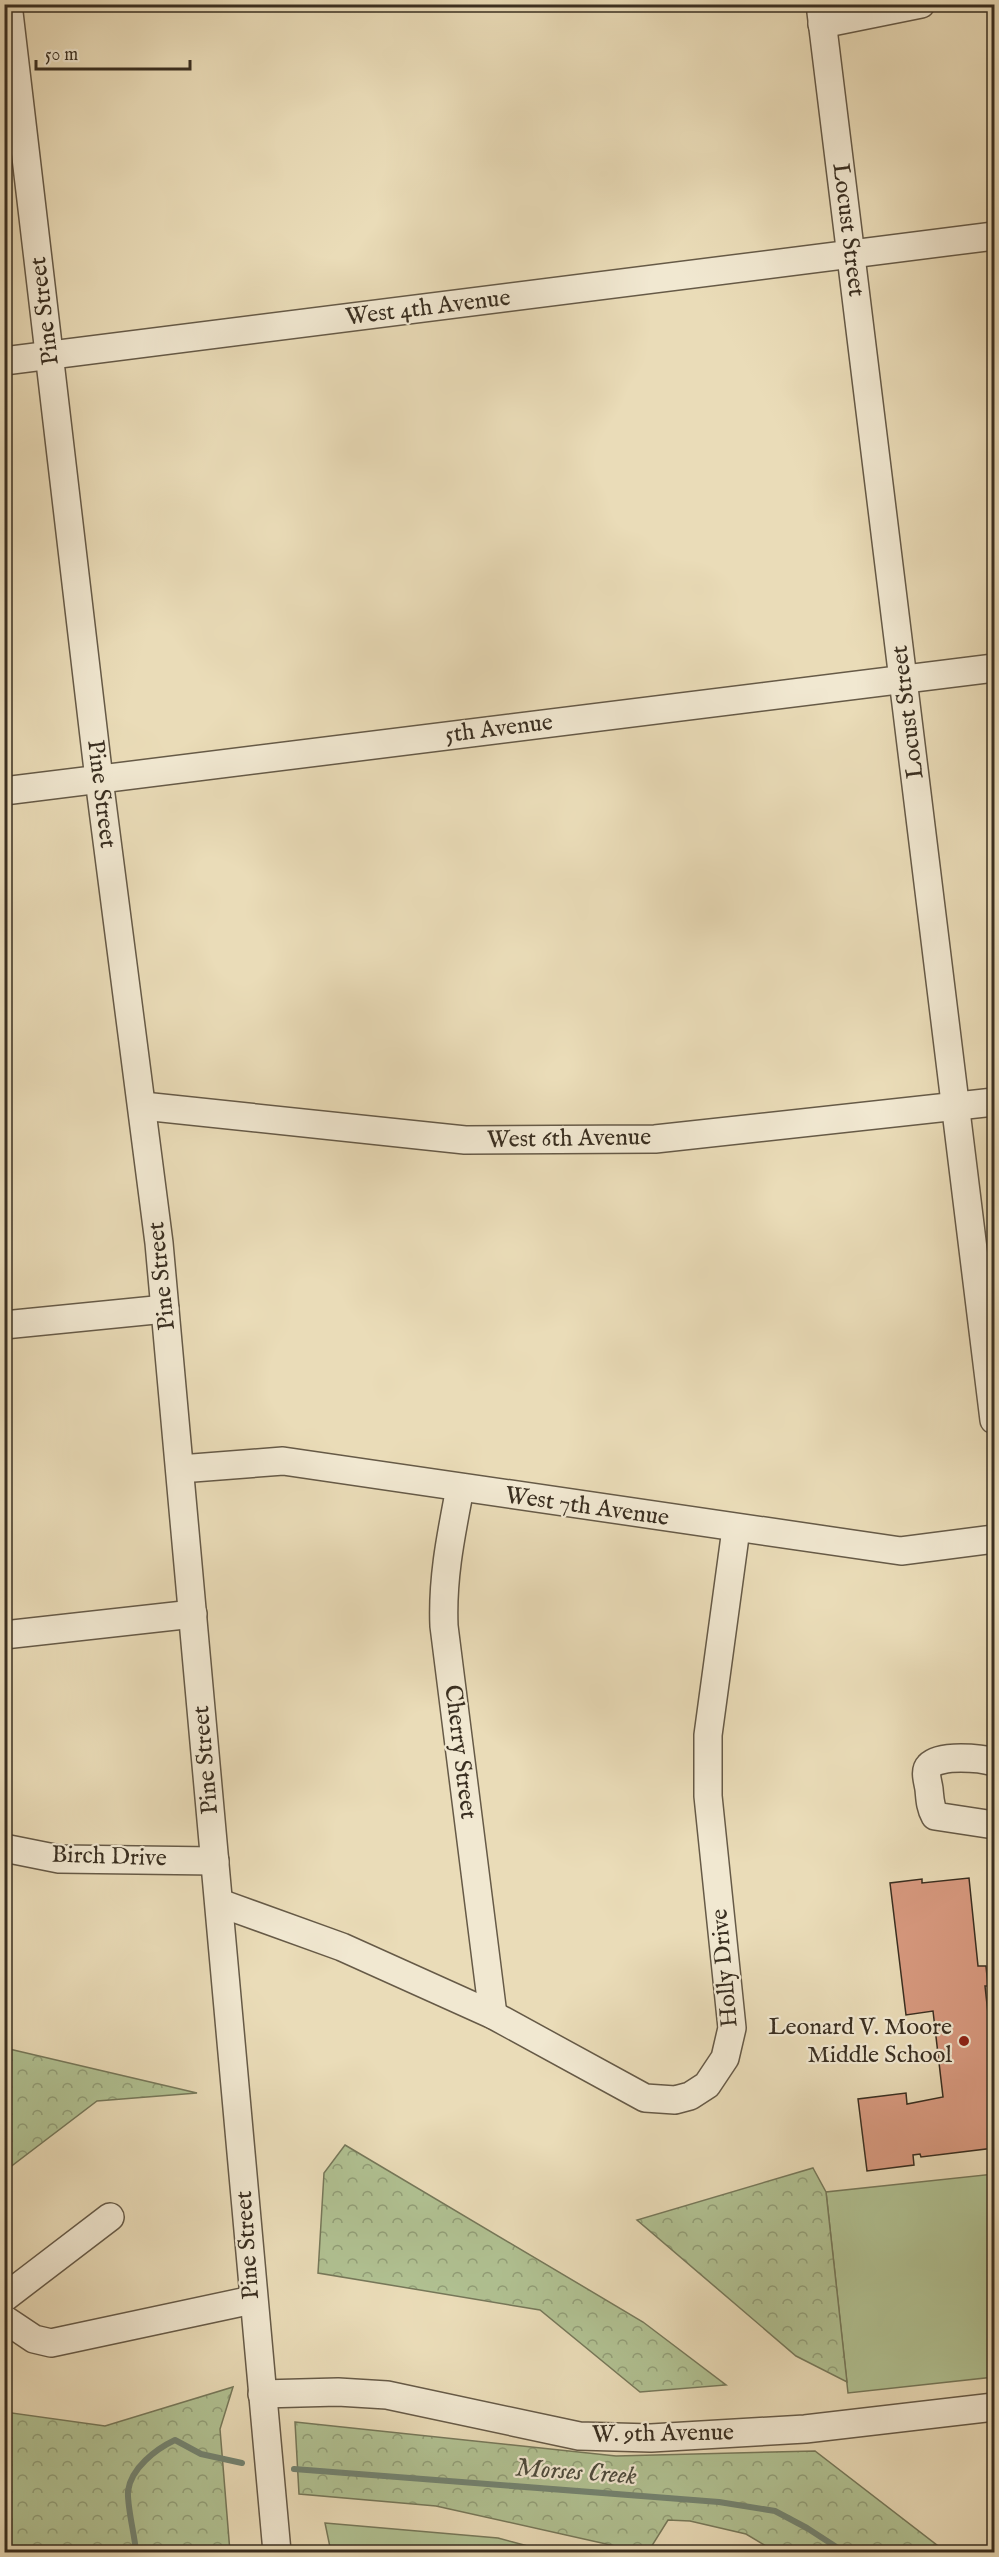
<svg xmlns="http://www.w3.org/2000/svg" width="999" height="2557" font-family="'IM FELL English',serif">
<defs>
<pattern id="forest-crowns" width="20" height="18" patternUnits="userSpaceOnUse" patternTransform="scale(1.5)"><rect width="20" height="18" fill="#b1c293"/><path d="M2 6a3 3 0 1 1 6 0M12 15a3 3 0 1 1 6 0" fill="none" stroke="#919e78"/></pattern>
</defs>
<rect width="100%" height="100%" fill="#eadcb8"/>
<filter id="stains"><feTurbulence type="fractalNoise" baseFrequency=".00333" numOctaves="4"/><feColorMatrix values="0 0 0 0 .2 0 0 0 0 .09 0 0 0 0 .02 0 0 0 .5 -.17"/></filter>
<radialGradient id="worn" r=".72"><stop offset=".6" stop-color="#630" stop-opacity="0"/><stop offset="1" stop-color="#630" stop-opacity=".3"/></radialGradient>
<!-- grass -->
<g fill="#b1c293" stroke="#76785a" stroke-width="1.5">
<path d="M 994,2174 L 994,2377 L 848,2393 L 826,2192 Z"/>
<path d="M 325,2523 L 498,2538 L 550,2552 L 331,2552 Z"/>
</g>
<!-- forest -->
<g fill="url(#forest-crowns)" stroke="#76785a" stroke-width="1.5">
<path d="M 5,2048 L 197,2093 L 97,2101 L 5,2171 Z"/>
<path d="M 345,2145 L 643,2322 L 726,2385 L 640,2392 L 540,2310 L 318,2273 L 324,2173 Z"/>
<path d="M 813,2168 L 826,2192 L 847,2382 L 796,2356 L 637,2220 Z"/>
<path d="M 233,2387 L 220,2429 L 230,2552 L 5,2552 L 5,2412 L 105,2426 Z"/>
<path d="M 295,2422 L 616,2456 L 815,2451 L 946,2552 L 776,2552 L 746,2534 L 690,2521 L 668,2520 L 648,2552 L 642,2552 L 436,2506 L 299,2494 Z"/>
</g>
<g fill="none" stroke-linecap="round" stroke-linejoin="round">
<!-- stream -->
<g stroke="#738472" stroke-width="6">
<path d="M 294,2469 L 719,2502 L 775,2511 L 807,2528 L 844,2552"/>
<path d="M 136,2552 C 135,2536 127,2507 128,2491 C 131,2468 156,2449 175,2440 L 201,2454 L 242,2463"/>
</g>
</g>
<!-- building -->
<path fill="#d89a80" stroke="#3a2f21" stroke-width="1.5" d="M 969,1878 L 978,1966 L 986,1966 L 988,1986 L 985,1986 L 994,2068 L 994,2148 L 921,2157 L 920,2154 L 913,2155 L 914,2165 L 867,2171 L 858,2099 L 906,2093 L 907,2104 L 943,2097 L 933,2011 L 906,2015 L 890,1883 L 922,1879 L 922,1883 Z"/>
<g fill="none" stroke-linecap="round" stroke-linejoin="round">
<defs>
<g id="minor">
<path d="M 8,4 L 99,779 L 159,1243 L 277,2552"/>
<path d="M 820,4 L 994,1420"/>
<path d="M 822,24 L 921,4"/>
<path d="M 4,361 L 994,236"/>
<path d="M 4,791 L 994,668"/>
<path d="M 143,1106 L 465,1140 L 655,1139 L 994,1102"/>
<path d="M 4,1325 L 165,1309"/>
<path d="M 180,1469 L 283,1461 L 901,1551 L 994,1539"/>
<path d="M 460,1488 C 451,1535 442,1578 444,1626 L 493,2015"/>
<path d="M 4,1635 L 193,1614"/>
<path d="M 994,1762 C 981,1758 940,1754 929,1766 C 924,1771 928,1782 929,1789 C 930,1799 930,1807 935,1816 L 994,1825"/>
<path d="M 4,1848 L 59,1859 L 215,1861"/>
<path d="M 220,1903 L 342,1947 L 493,2015 L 645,2098 L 675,2100 L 690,2096 L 707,2085 L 725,2058 L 732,2028 L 708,1796 L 708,1735 L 736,1529"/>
<path d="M 4,2298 L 110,2217"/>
<path d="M 4,2319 L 34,2339 L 51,2343 L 252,2300"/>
<path d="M 262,2394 L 338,2392 L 387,2395 L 579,2436 L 651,2438 L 805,2429 L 994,2407"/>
</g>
</defs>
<!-- minor casing -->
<use href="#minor" stroke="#665a47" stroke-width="30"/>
<!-- minor -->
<use href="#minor" stroke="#f1e8d1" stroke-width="27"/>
</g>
<!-- markers -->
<circle fill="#8f2418" stroke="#f1e8d1" stroke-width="2" cx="964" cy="2041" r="6"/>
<g text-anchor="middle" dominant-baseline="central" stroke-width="4.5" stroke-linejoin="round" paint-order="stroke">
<!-- street labels -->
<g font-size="24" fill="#3a2f21" stroke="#f1e8d1">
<text transform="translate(848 230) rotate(83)">Locust Street</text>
<text transform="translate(428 308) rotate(-7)">West 4th Avenue</text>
<text transform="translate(45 311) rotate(-97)">Pine Street</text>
<text transform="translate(908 712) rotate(-97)">Locust Street</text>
<text transform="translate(499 729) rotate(-7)">5th Avenue</text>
<text transform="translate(101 794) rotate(83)">Pine Street</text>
<text transform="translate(569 1139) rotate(-1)">West 6th Avenue</text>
<text transform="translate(162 1276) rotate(-96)">Pine Street</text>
<text transform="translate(587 1507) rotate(8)">West 7th Avenue</text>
<text transform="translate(460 1752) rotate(83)">Cherry Street</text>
<text transform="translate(206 1760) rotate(-95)">Pine Street</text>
<text transform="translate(109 1857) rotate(2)">Birch Drive</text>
<text transform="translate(725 1968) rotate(-95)">Holly Drive</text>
<text transform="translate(248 2245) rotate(-94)">Pine Street</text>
<text transform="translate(663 2434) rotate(-1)">W. 9th Avenue</text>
</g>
<!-- poi labels -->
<g font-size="24" fill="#3a2f21" stroke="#f1e8d1" text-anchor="end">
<text x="952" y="2027">Leonard V. Moore<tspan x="952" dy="28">Middle School</tspan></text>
</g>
<!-- water labels -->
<g font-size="26" font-style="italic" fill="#4d4b3c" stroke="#f1e8d1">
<text transform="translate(576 2472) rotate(4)">Morses Creek</text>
</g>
</g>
<!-- margin -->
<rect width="999" height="2557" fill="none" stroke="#eadcb8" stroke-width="24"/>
<rect x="6" y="6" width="987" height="2545" fill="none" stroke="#3a2f21" stroke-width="3"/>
<rect x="12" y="12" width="975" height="2533" fill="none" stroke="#3a2f21" stroke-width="1.5"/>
<!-- scale -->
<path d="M36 60v9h154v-9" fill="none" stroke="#3a2f21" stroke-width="3"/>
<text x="45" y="60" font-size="18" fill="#3a2f21" stroke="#f1e8d1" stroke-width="4.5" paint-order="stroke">50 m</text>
<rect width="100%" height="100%" filter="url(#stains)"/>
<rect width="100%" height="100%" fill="url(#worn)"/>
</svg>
